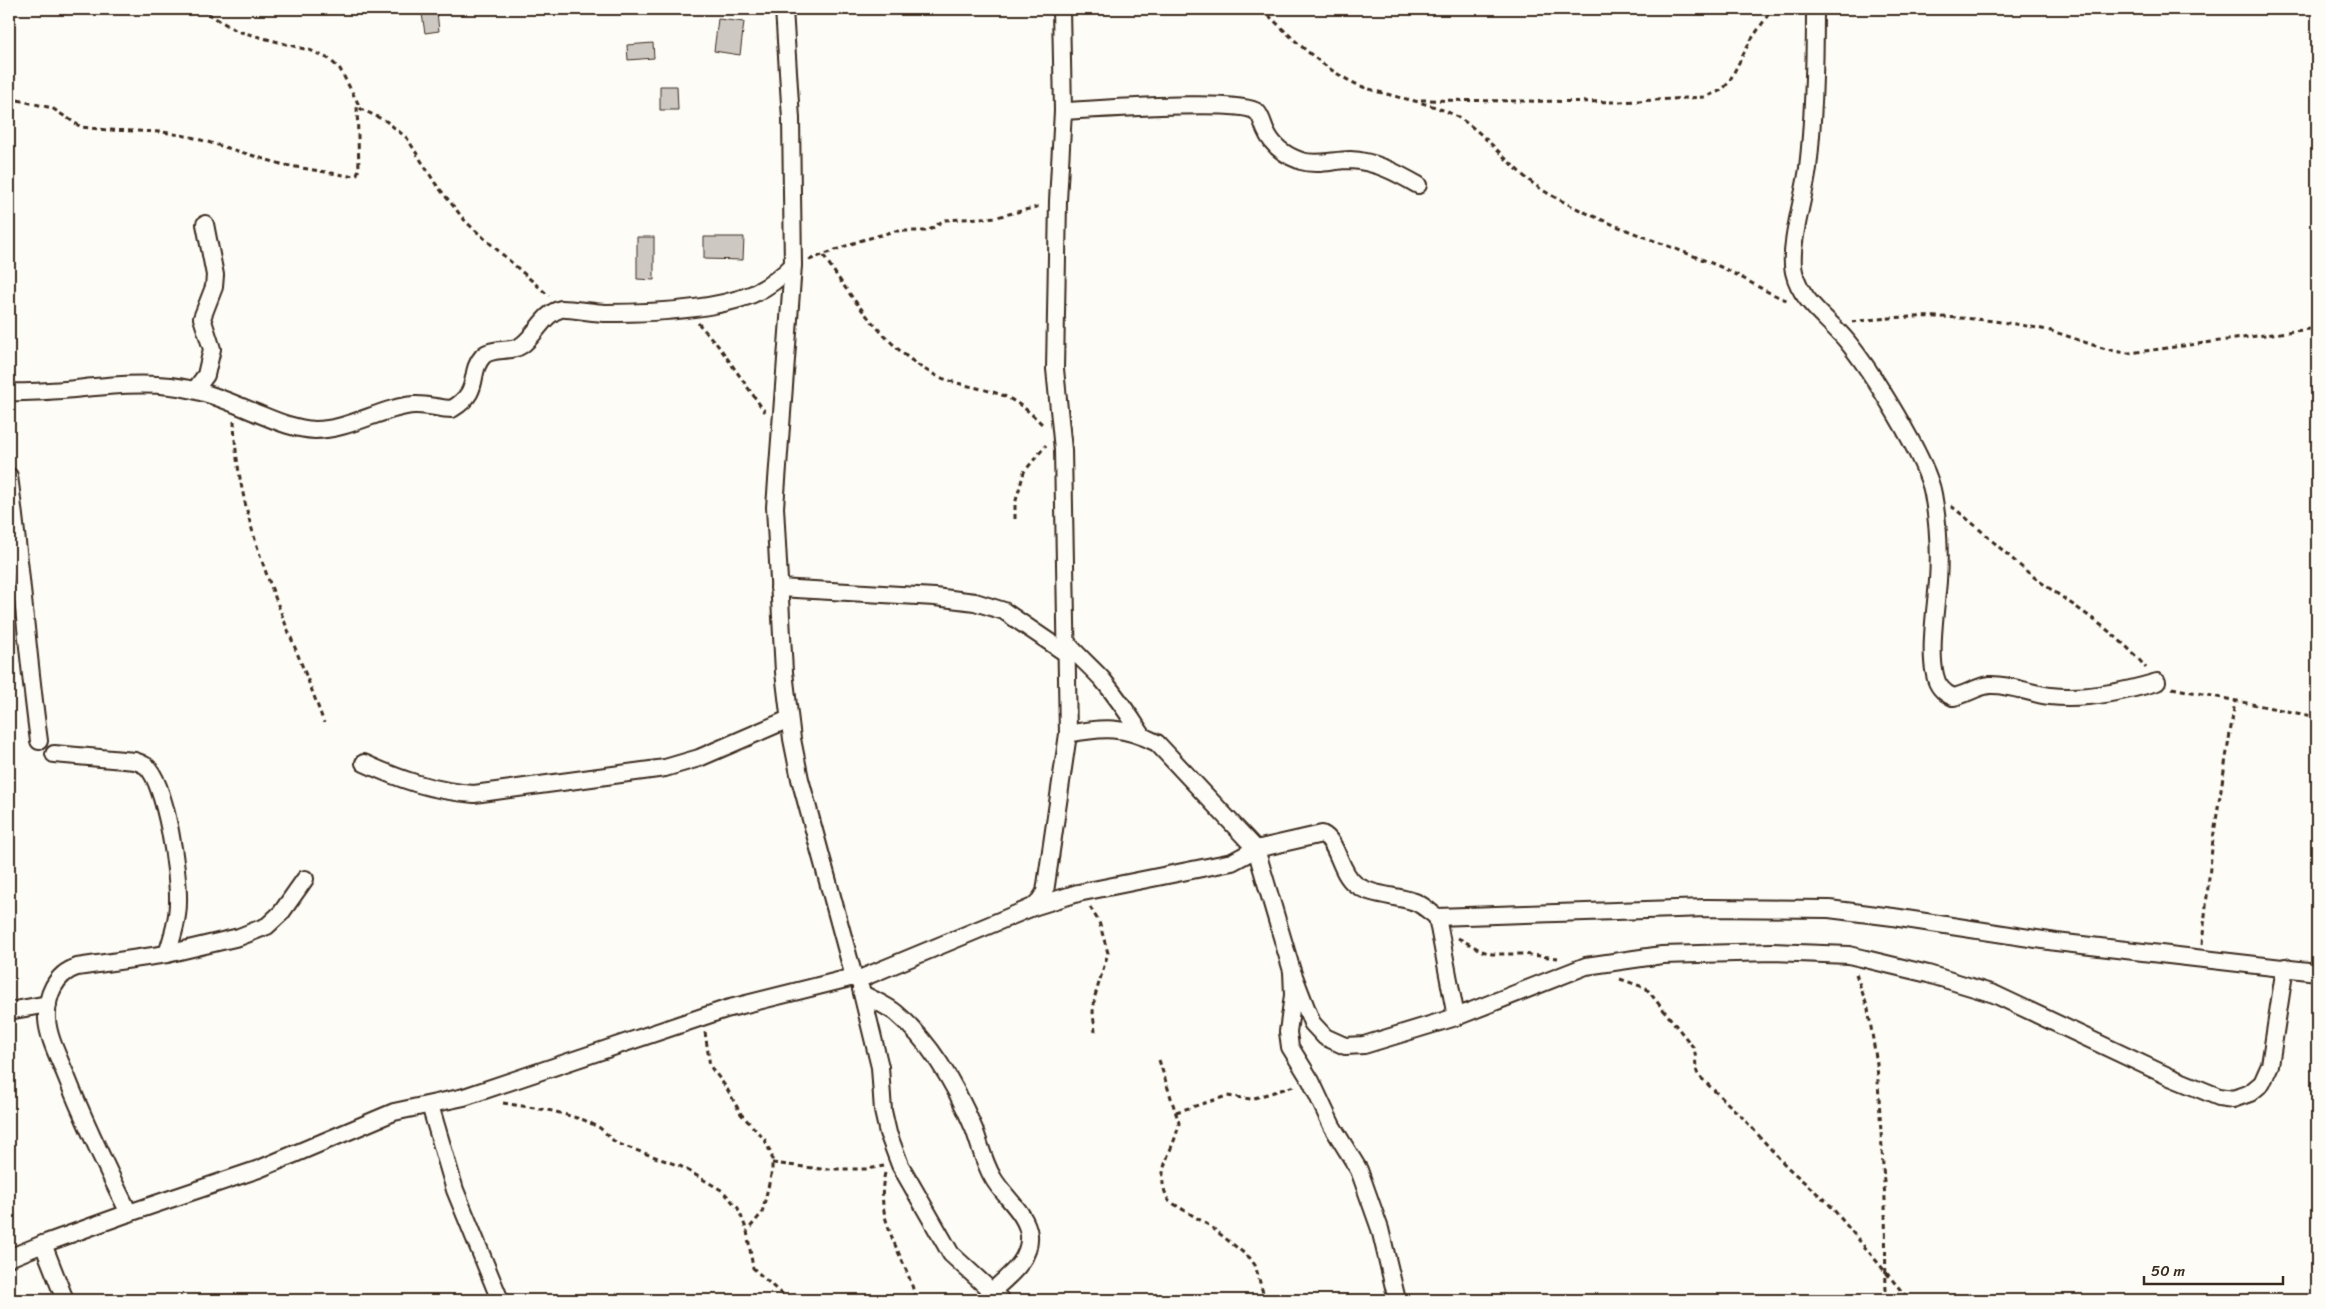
<svg xmlns="http://www.w3.org/2000/svg" width="2326" height="1309" font-family="Sriracha,sans-serif">
<rect width="100%" height="100%" fill="#fdfcf7"/>
<filter id="ink" filterUnits="userSpaceOnUse"><feTurbulence type="fractalNoise" baseFrequency=".02" numOctaves="2"/><feDisplacementMap in="SourceGraphic" scale="10" xChannelSelector="R" yChannelSelector="G"/><feConvolveMatrix kernelMatrix="1 2 1 2 8 2 1 2 1" color-interpolation-filters="sRGB"/></filter>
<g filter="url(#ink)">
<!-- building -->
<g fill="#cdc8c2" stroke="#3b2a1e">
<path d="M 437,12 L 439,31 L 425,33 L 422,14 Z"/>
<path d="M 718,19 L 744,22 L 740,55 L 714,51 Z"/>
<path d="M 653,43 L 654,58 L 628,60 L 627,45 Z"/>
<path d="M 660,86 L 677,86 L 678,110 L 660,110 Z"/>
<path d="M 637,237 L 654,237 L 654,280 L 637,279 Z"/>
<path d="M 704,237 L 744,237 L 743,260 L 704,259 Z"/>
</g>
<g fill="none" stroke-linecap="round" stroke-linejoin="round">
<defs>
<g id="minor">
<path d="M 784,9 L 791,119 L 793,265 L 775,507 L 784,672 L 792,739 L 800,779 L 854,977"/>
<path d="M 1815,9 C 1815,62 1814,115 1808,168 C 1805,194 1788,248 1794,272 C 1801,302 1828,318 1846,340 C 1870,369 1927,459 1933,494 C 1938,522 1940,552 1938,581 C 1936,607 1929,650 1935,675 C 1937,686 1944,693 1953,697 C 1966,695 1977,686 1990,685 C 2010,684 2031,694 2050,696 C 2086,700 2123,692 2157,682"/>
<path d="M 1063,111 C 1092,110 1240,98 1257,112 C 1261,116 1263,124 1265,129 C 1272,146 1284,155 1301,161 C 1317,166 1334,160 1350,160 C 1375,161 1397,173 1418,185"/>
<path d="M 195,390 L 206,375 L 212,349 L 202,318 L 214,287 L 215,275 L 205,224"/>
<path d="M 9,392 C 63,394 117,380 171,386 C 200,389 228,401 254,412 C 274,420 293,429 315,430 C 349,430 383,407 414,405 C 427,404 439,409 452,409 C 483,390 467,374 483,356 C 492,347 511,353 522,345 C 536,335 544,313 561,309 C 566,308 597,313 606,313 C 648,313 714,310 753,294 C 768,287 781,277 793,265"/>
<path d="M 9,476 C 21,564 27,653 39,741"/>
<path d="M 779,588 L 935,597 L 975,602 L 1004,611 L 1067,654"/>
<path d="M 1067,643 C 1078,656 1090,666 1102,679 C 1117,697 1130,716 1142,735"/>
<path d="M 1068,734 C 1103,727 1124,726 1157,743 L 1256,849 L 1292,971 L 1293,995 L 1288,1032 L 1290,1047 L 1311,1081 L 1332,1126 L 1359,1170 L 1380,1229 L 1397,1300"/>
<path d="M 54,754 L 135,761 C 138,762 143,764 146,766 C 166,783 179,875 178,902 C 178,920 172,938 167,954"/>
<path d="M 364,763 C 401,780 433,791 474,794 L 665,768 L 699,758 L 789,719"/>
<path d="M 1033,907 L 1078,893 L 1232,862 L 1256,849 L 1322,834 C 1338,841 1339,872 1355,884 C 1371,896 1396,895 1415,902 C 1423,905 1430,912 1437,917 L 1706,908 L 1829,909 L 1893,917 L 2056,942 L 2317,972"/>
<path d="M 1437,917 L 1456,1017"/>
<path d="M 1292,971 L 1312,1023 L 1325,1037 L 1345,1046 L 1364,1045 L 1456,1017 L 1586,966 L 1662,955 L 1772,952 L 1849,955 L 1928,974 L 1994,994 L 2170,1077 L 2219,1097 L 2233,1099 L 2250,1093 L 2262,1083 L 2270,1065 L 2285,967"/>
<path d="M 861,989 L 880,1067 L 883,1111 L 888,1133 L 900,1165 L 951,1254 L 1001,1300"/>
<path d="M 863,994 C 873,1000 886,1005 896,1013 C 932,1043 956,1086 974,1129 C 980,1145 984,1163 993,1178 C 1003,1196 1027,1213 1029,1235 C 1031,1261 1007,1277 990,1293"/>
<path d="M 9,1011 L 48,1004"/>
<path d="M 430,1105 L 455,1190 L 500,1300"/>
<path d="M 129,1213 C 106,1167 84,1121 65,1073 C 58,1056 48,1037 47,1019 C 46,996 55,974 77,967 L 167,954 L 239,937 L 267,926 L 281,913 L 305,879"/>
<path d="M 43,1244 L 65,1300"/>
<path d="M 9,1258 L 43,1244 L 129,1213 L 259,1169 L 394,1112 L 464,1097 L 726,1009 L 854,977 L 857,980 L 1033,907 L 1040,900 L 1045,892 L 1068,734 L 1063,450 L 1055,369 L 1058,201 L 1063,111 L 1061,9"/>
</g>
</defs>
<!-- minor casing -->
<use href="#minor" stroke="#3b2a1e" stroke-width="20"/>
<!-- path -->
<g stroke="#3b2a1e" stroke-width="3" stroke-dasharray="5 4" stroke-linecap="butt">
<path d="M 200,9 L 237,31 L 312,51 L 329,59 L 340,69 L 361,109 L 386,121 L 407,138 L 435,183 L 466,222 L 549,296"/>
<path d="M 1262,9 C 1290,36 1320,67 1356,84 C 1386,97 1420,99 1450,113 C 1489,132 1511,173 1549,194 C 1604,225 1665,243 1723,268 C 1745,278 1764,292 1787,300"/>
<path d="M 9,98 L 52,108 L 81,127 L 107,130 L 163,132 L 191,137 L 284,165 L 349,176 L 357,174 L 359,169 L 357,105"/>
<path d="M 1421,100 L 1620,102 L 1705,97 L 1722,90 L 1729,82 L 1749,43 L 1772,9"/>
<path d="M 824,256 C 849,296 893,356 937,376 C 957,385 979,387 999,394 C 1016,400 1030,412 1042,424"/>
<path d="M 809,260 L 859,241 L 895,231 L 928,231 L 944,220 L 997,217 L 1041,206"/>
<path d="M 1852,322 C 1915,313 1979,316 2042,329 C 2072,335 2099,351 2130,353 L 2317,328"/>
<path d="M 698,323 L 720,348 L 765,412"/>
<path d="M 234,421 C 237,529 289,624 324,723"/>
<path d="M 1951,506 C 1979,527 2003,552 2030,574 C 2069,604 2115,629 2146,668"/>
<path d="M 1015,519 L 1015,504 L 1024,472 L 1046,445"/>
<path d="M 2172,688 L 2317,717"/>
<path d="M 1090,907 L 1099,922 L 1108,953 L 1095,996 L 1093,1012 L 1095,1032"/>
<path d="M 1458,938 L 1482,951 L 1492,954 L 1523,954 L 1558,958"/>
<path d="M 2202,944 L 2213,839 L 2235,702"/>
<path d="M 1856,974 L 1868,1009 L 1877,1064 L 1885,1200 L 1886,1300"/>
<path d="M 1620,979 L 1646,988 L 1693,1047 C 1698,1057 1693,1067 1699,1076 L 1743,1118 L 1787,1167 L 1828,1203 L 1909,1300"/>
<path d="M 705,1032 L 710,1066 L 726,1087 L 741,1114 L 765,1140 L 772,1156 L 772,1171 L 762,1213 L 747,1231"/>
<path d="M 1159,1060 L 1179,1123 C 1174,1153 1152,1170 1169,1201 L 1210,1226 L 1250,1258 L 1255,1265 L 1265,1300"/>
<path d="M 503,1103 L 553,1111 L 584,1120 L 600,1128 L 616,1143 L 680,1166 L 723,1191 L 738,1208 L 747,1231 L 753,1268 L 777,1290 L 792,1300"/>
<path d="M 1176,1112 L 1227,1096 L 1251,1099 L 1294,1086"/>
<path d="M 772,1163 L 821,1169 L 867,1169 L 884,1166"/>
<path d="M 885,1173 C 873,1222 906,1255 916,1300"/>
</g>
<!-- minor -->
<use href="#minor" stroke="#fdfcf7" stroke-width="16"/>
</g>
</g>
<!-- margin -->
<rect width="2326" height="1309" fill="none" stroke="#fdfcf7" stroke-width="30"/>
<rect x="15" y="15" width="2296" height="1279" fill="none" stroke="#3b2a1e" stroke-width="2" filter="url(#ink)"/>
<!-- scale -->
<path d="M2144 1276v8h139v-8" fill="none" stroke="#3b2a1e" stroke-width="2.5"/>
<text x="2151" y="1276" font-size="15" fill="#3b2a1e" stroke="#fdfcf7" stroke-width="4" paint-order="stroke">50 m</text>
</svg>
